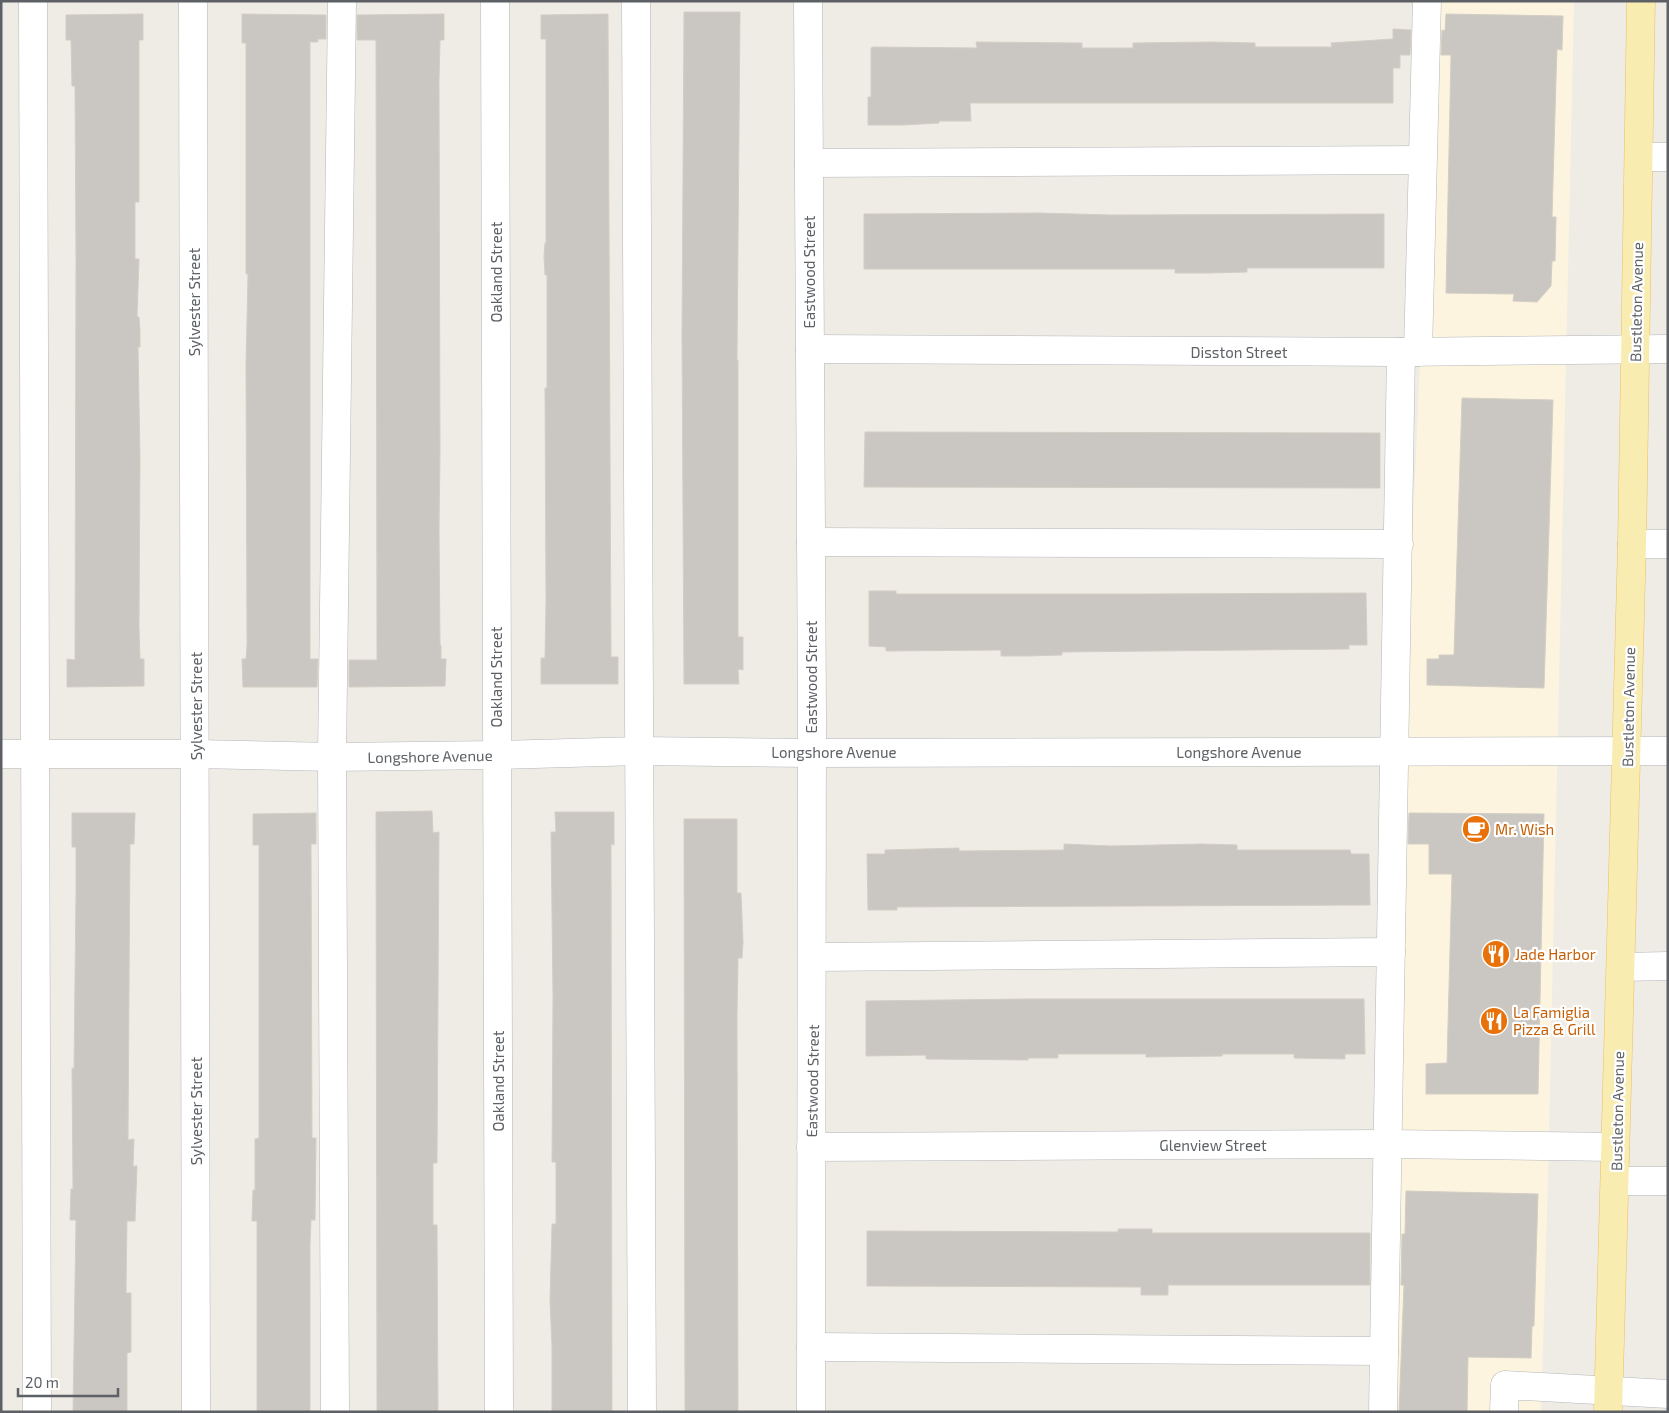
<svg xmlns="http://www.w3.org/2000/svg" width="1669" height="1413" font-family="'Exo 2',sans-serif">
<rect width="100%" height="100%" fill="#efece6"/>
<!-- commercial -->
<path fill="#fcf4de" d="M 1436,1 L 1574,1 L 1548,1178 L 1541,1412 L 1389,1412 L 1401,792 Z"/>
<!-- building -->
<g fill="#cac7c2" stroke="#d3cec4">
<path d="M 684,12 L 740,12 L 737,360 L 738,360 L 738,637 L 743,637 L 743,670 L 738,669 L 739,684 L 684,684 L 682,336 Z"/>
<path d="M 143,14 L 143,40 L 139,40 L 139,202 L 135,202 L 135,259 L 139,259 L 137,317 L 139,317 L 140,331 L 140,347 L 138,347 L 140,457 L 139,627 L 140,659 L 144,659 L 144,686 L 67,687 L 67,659 L 75,660 L 76,259 L 75,86 L 72,86 L 71,40 L 66,40 L 66,15 Z"/>
<path d="M 242,14 L 326,15 L 326,39 L 318,39 L 318,42 L 310,42 L 310,659 L 318,659 L 317,687 L 243,687 L 242,659 L 246,659 L 247,645 L 246,365 L 248,274 L 246,274 L 246,43 L 242,43 Z"/>
<path d="M 444,14 L 444,40 L 440,40 L 439,81 L 440,453 L 439,530 L 440,645 L 441,645 L 441,659 L 446,659 L 445,686 L 349,687 L 349,660 L 377,660 L 376,40 L 357,40 L 357,15 Z"/>
<path d="M 608,14 L 611,657 L 618,657 L 618,684 L 541,684 L 541,658 L 545,658 L 546,601 L 545,388 L 547,388 L 547,275 L 545,275 L 544,256 L 545,243 L 546,243 L 546,39 L 541,39 L 541,15 Z"/>
<path d="M 1446,14 L 1563,16 L 1562,50 L 1557,49 L 1556,78 L 1552,217 L 1556,217 L 1555,261 L 1552,261 L 1551,286 L 1537,302 L 1513,301 L 1514,294 L 1446,293 L 1451,55 L 1441,55 L 1442,30 L 1445,31 Z"/>
<path d="M 1393,29 L 1411,30 L 1410,55 L 1400,55 L 1400,68 L 1393,68 L 1393,103 L 970,103 L 971,121 L 939,121 L 939,123 L 903,125 L 868,125 L 868,97 L 871,97 L 871,48 L 873,47 L 977,48 L 976,42 L 1082,43 L 1082,48 L 1133,48 L 1133,43 L 1210,42 L 1255,43 L 1255,47 L 1332,47 L 1331,43 L 1393,39 Z"/>
<path d="M 1039,213 L 1111,215 L 1384,214 L 1384,268 L 1247,268 L 1247,272 L 1208,273 L 1175,273 L 1175,269 L 864,269 L 864,214 Z"/>
<path d="M 1462,398 L 1553,400 L 1544,688 L 1427,685 L 1427,659 L 1439,659 L 1439,655 L 1454,655 Z"/>
<path d="M 865,432 L 1380,433 L 1380,488 L 864,487 Z"/>
<path d="M 869,591 L 896,591 L 896,594 L 1144,594 L 1366,593 L 1367,645 L 1349,645 L 1349,649 L 1062,652 L 1062,655 L 1027,656 L 1001,656 L 1001,650 L 886,651 L 886,647 L 869,646 Z"/>
<path d="M 432,811 L 433,833 L 439,832 L 437,1163 L 433,1163 L 433,1225 L 437,1225 L 438,1412 L 377,1412 L 376,812 Z"/>
<path d="M 555,812 L 614,812 L 614,845 L 611,844 L 612,1412 L 552,1412 L 552,1347 L 550,1300 L 552,1224 L 556,1224 L 556,1162 L 552,1162 L 553,995 L 551,832 L 556,832 Z"/>
<path d="M 72,813 L 135,813 L 134,844 L 130,844 L 128,1140 L 134,1139 L 133,1166 L 137,1166 L 135,1221 L 127,1221 L 126,1293 L 131,1293 L 131,1352 L 127,1353 L 127,1412 L 73,1412 L 76,1220 L 70,1220 L 71,1189 L 73,1189 L 72,1068 L 74,1069 L 76,892 L 76,847 L 72,847 Z"/>
<path d="M 316,813 L 316,844 L 311,844 L 312,1138 L 316,1138 L 315,1220 L 311,1220 L 310,1245 L 310,1412 L 257,1412 L 257,1221 L 252,1221 L 253,1190 L 255,1190 L 255,1139 L 259,1138 L 259,845 L 253,845 L 253,814 Z"/>
<path d="M 1409,813 L 1544,814 L 1538,1094 L 1426,1094 L 1426,1064 L 1447,1063 L 1452,874 L 1429,874 L 1429,844 L 1408,844 Z"/>
<path d="M 684,819 L 737,819 L 737,893 L 741,893 L 743,942 L 742,958 L 738,958 L 737,1014 L 738,1412 L 685,1412 Z"/>
<path d="M 1064,844 L 1111,846 L 1201,844 L 1237,845 L 1237,850 L 1350,850 L 1351,854 L 1369,854 L 1370,905 L 897,907 L 897,910 L 868,910 L 867,854 L 885,854 L 885,850 L 959,848 L 959,851 L 1064,850 Z"/>
<path d="M 1024,999 L 1364,999 L 1365,1054 L 1345,1054 L 1345,1059 L 1294,1058 L 1294,1054 L 1222,1054 L 1222,1056 L 1146,1057 L 1146,1054 L 1058,1054 L 1058,1058 L 1028,1058 L 1028,1060 L 926,1059 L 926,1055 L 866,1056 L 866,1001 Z"/>
<path d="M 1406,1191 L 1538,1194 L 1534,1326 L 1532,1326 L 1531,1358 L 1468,1357 L 1467,1412 L 1399,1412 L 1404,1285 L 1401,1285 L 1402,1234 L 1405,1234 Z"/>
<path d="M 1118,1229 L 1152,1229 L 1152,1233 L 1370,1233 L 1370,1285 L 1168,1285 L 1168,1295 L 1141,1295 L 1141,1287 L 867,1286 L 867,1231 L 1118,1232 Z"/>
</g>
<g fill="none" stroke-linecap="round" stroke-linejoin="round">
<defs>
<g id="minor">
<path d="M 33,1 L 37,1412"/>
<path d="M 193,1 L 196,1412"/>
<path d="M 495,1 L 499,1412"/>
<path d="M 636,1 L 642,1412"/>
<path d="M 808,1 L 812,714 L 811,1412"/>
<path d="M 1639,157 L 1668,157"/>
<path d="M 809,163 L 1422,160"/>
<path d="M 810,349 L 1401,352 L 1668,349"/>
<path d="M 1418,352 L 1427,1"/>
<path d="M 811,542 L 1399,544"/>
<path d="M 1632,544 L 1668,544"/>
<path d="M 1,754 L 196,754 L 332,757 L 496,755 L 639,751 L 811,753 L 1668,751"/>
<path d="M 813,957 L 1391,952"/>
<path d="M 1621,967 L 1668,966"/>
<path d="M 811,1147 L 1388,1144 L 1615,1147"/>
<path d="M 1615,1181 L 1668,1181"/>
<path d="M 811,1347 L 1384,1351"/>
<path d="M 335,1412 L 332,757 L 342,1"/>
<path d="M 1383,1412 L 1401,352"/>
<path d="M 1504,1412 L 1505,1385 L 1668,1394"/>
</g>
<path id="major" d="M 1608,1412 L 1632,544 L 1641,1"/>
</defs>
<!-- minor casing -->
<use href="#minor" stroke="#b3b6b9" stroke-width="29"/>
<!-- major casing -->
<use href="#major" stroke="#e8c065" stroke-width="29"/>
<!-- minor -->
<use href="#minor" stroke="#fff" stroke-width="28"/>
<!-- major -->
<use href="#major" stroke="#f9ecb0" stroke-width="28"/>
</g>
<!-- icons -->
<defs>
<symbol id="cafe-disc" viewBox="-11 -11 22 22"><circle r="9.5" fill="#e8710a" stroke="#fff"/><path d="M-5.5-4.5H6V0H3Q3 3.5 0 3.5H-2.5Q-5.5 3.5-5.5 0ZM3-3.2v2h1.7v-2ZM-6 4.5H4V6H-6Z" fill="#fff"/></symbol>
<symbol id="restaurant-disc" viewBox="-11 -11 22 22"><circle r="9.5" fill="#e8710a" stroke="#fff"/><path d="M-5-6h1v4h1v-4h1v4h1v-4h1v5L-1.5 .5V6h-2V.5L-5-1ZM5-6V6H3V1.5H1.5Q1.5-4 5-6Z" fill="#fff"/></symbol>
</defs>
<g fill-rule="evenodd">
<use href="#cafe-disc" x="1460" y="813" width="32" height="32"/>
<use href="#restaurant-disc" x="1480" y="938" width="32" height="32"/>
<use href="#restaurant-disc" x="1478" y="1005" width="32" height="32"/>
</g>
<g text-anchor="middle" dominant-baseline="central" stroke-width="4.5" stroke-linejoin="round" paint-order="stroke">
<!-- street labels -->
<g font-size="15" fill="#5d6165" stroke="#fff">
<text transform="translate(496 272) rotate(-90)">Oakland Street</text>
<text transform="translate(809 272) rotate(-90)">Eastwood Street</text>
<text transform="translate(194 302) rotate(-90)">Sylvester Street</text>
<text transform="translate(1636 302) rotate(-89)">Bustleton Avenue</text>
<text x="1239" y="352">Disston Street</text>
<text transform="translate(496 677) rotate(-90)">Oakland Street</text>
<text transform="translate(811 677) rotate(-90)">Eastwood Street</text>
<text transform="translate(196 706) rotate(-90)">Sylvester Street</text>
<text transform="translate(1628 707) rotate(-89)">Bustleton Avenue</text>
<text x="834" y="752">Longshore Avenue</text>
<text x="1239" y="752">Longshore Avenue</text>
<text transform="translate(430 756) rotate(-1)">Longshore Avenue</text>
<text transform="translate(498 1081) rotate(-90)">Oakland Street</text>
<text transform="translate(812 1081) rotate(-89)">Eastwood Street</text>
<text transform="translate(196 1111) rotate(-90)">Sylvester Street</text>
<text transform="translate(1617 1111) rotate(-89)">Bustleton Avenue</text>
<text x="1213" y="1145">Glenview Street</text>
</g>
<!-- food labels -->
<g font-size="15" fill="#c56008" stroke="#fff" text-anchor="start">
<text x="1495" y="829">Mr. Wish</text>
<text x="1515" y="954">Jade Harbor</text>
<text x="1513" y="1012">La Famiglia<tspan x="1513" dy="17">Pizza &amp; Grill</tspan></text>
</g>
</g>
<!-- border -->
<rect width="1669" height="1413" fill="none" stroke="#5d6165" stroke-width="5"/>
<!-- scale -->
<path d="M18 1388v8h100v-8" fill="none" stroke="#5d6165" stroke-width="2.5"/>
<text x="25" y="1388" font-size="15" fill="#5d6165" stroke="#ffffff" stroke-width="4" paint-order="stroke">20 m</text>
</svg>
